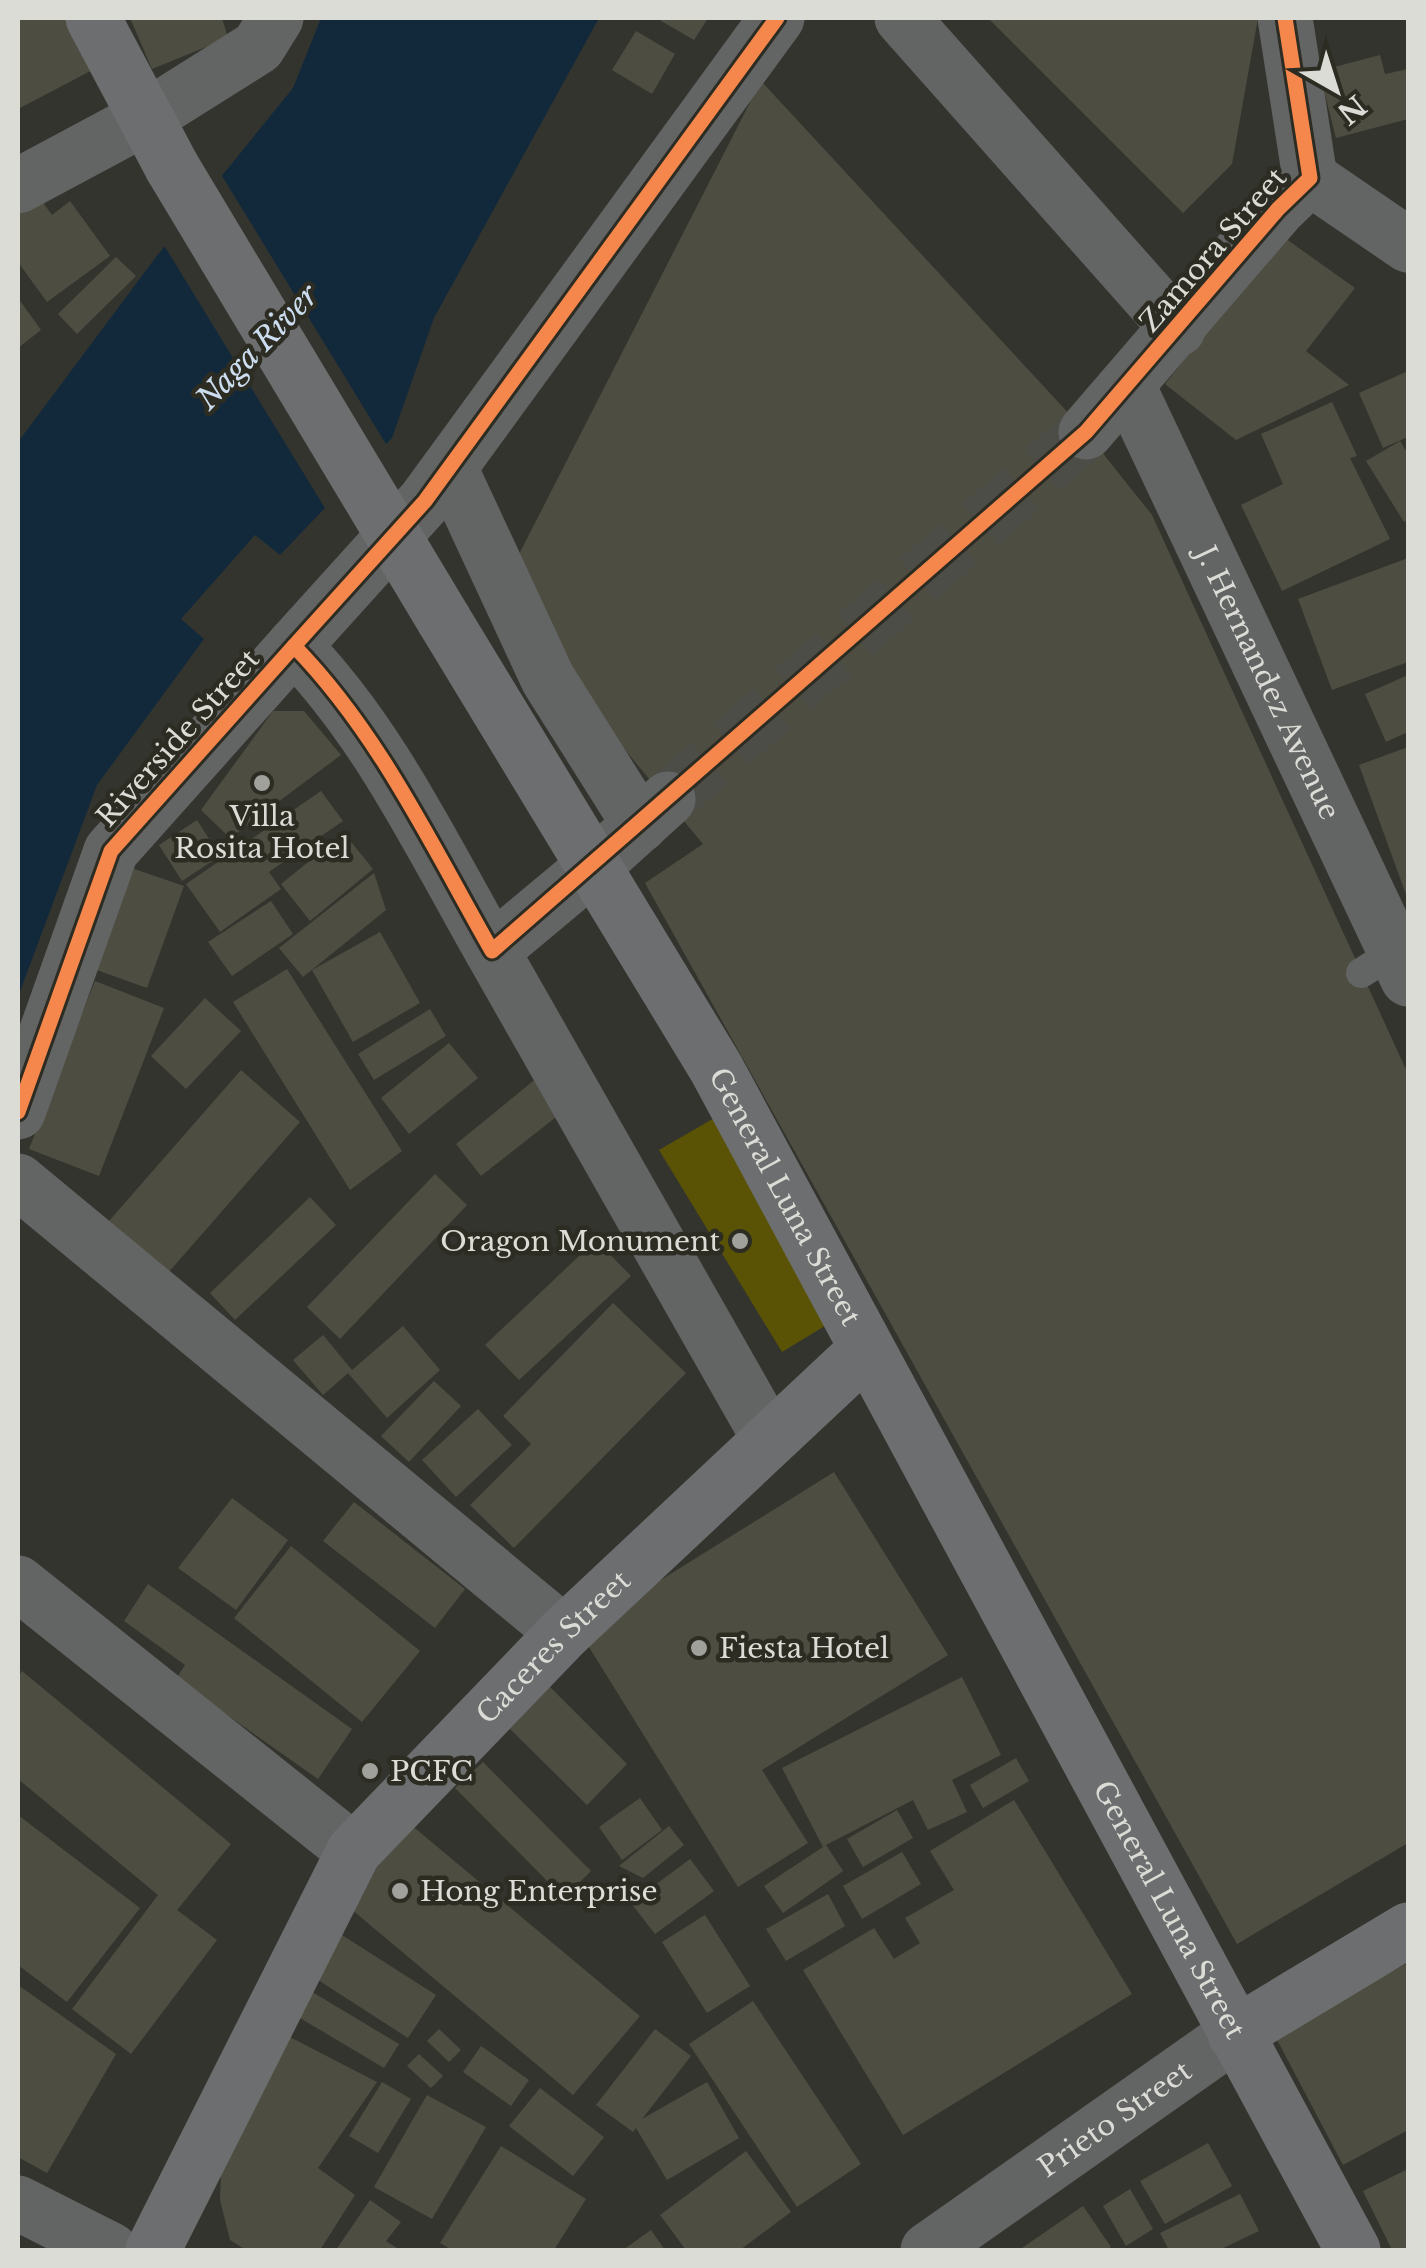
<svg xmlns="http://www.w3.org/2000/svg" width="1426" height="2268" font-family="'Libre Baskerville',serif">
<rect width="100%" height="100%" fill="#34342f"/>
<!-- green -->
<path fill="#5a5306" d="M 716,1117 L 833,1321 L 782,1352 L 659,1150 Z"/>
<!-- water -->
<path fill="#12293b" d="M 321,18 L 599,18 L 434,318 L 392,438 L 280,555 L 255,535 L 181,619 L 204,639 L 97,785 L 18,997 L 18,442 L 156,257 L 293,88 Z"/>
<!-- pier -->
<path fill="#34342f" d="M 219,171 L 389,449 L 328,513 L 162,242 Z"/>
<!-- building -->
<g fill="#4e4d41">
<path d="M 18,18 L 74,18 L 100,66 L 18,109 Z"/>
<path d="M 130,18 L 222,18 L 228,38 L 152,69 Z"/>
<path d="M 656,18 L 708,18 L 694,40 Z"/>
<path d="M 988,18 L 1258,18 L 1232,164 L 1183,213 Z"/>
<path d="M 636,31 L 675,54 L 652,94 L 612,70 Z"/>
<path d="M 1380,55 L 1385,74 L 1408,69 L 1408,119 L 1336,138 L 1319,71 Z"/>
<path d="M 761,81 L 1086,432 L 1152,515 L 1408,1074 L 1408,1843 L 1237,1944 L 645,883 L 703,844 L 597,716 L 514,564 Z"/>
<path d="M 39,197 L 52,215 L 70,201 L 110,256 L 47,302 L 18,262 L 18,212 Z"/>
<path d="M 1282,236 L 1355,288 L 1306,351 L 1349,385 L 1236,440 L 1165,384 Z"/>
<path d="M 116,257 L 136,276 L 77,334 L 58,314 Z"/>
<path d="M 18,298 L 41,330 L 18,348 Z"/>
<path d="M 1408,371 L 1408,437 L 1383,448 L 1359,393 Z"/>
<path d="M 1332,402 L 1357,456 L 1350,458 L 1390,539 L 1282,591 L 1241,505 L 1283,484 L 1261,434 Z"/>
<path d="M 1400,441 L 1408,454 L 1408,519 L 1404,522 L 1366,461 Z"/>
<path d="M 1408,558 L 1408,662 L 1332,690 L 1298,599 Z"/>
<path d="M 1408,675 L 1408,732 L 1386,742 L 1365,694 Z"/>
<path d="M 273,711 L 304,711 L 341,755 L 230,838 L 201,810 Z"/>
<path d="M 1408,747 L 1408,900 L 1359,765 Z"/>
<path d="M 321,791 L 343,821 L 269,872 L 281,889 L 220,932 L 186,884 Z"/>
<path d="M 197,820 L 220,856 L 182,881 L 159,845 Z"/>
<path d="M 344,833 L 373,869 L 310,921 L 281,884 Z"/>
<path d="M 117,863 L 184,886 L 147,988 L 80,964 Z"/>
<path d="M 374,873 L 386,910 L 303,977 L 279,948 Z"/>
<path d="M 271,901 L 293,934 L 232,976 L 208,942 Z"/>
<path d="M 380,932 L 420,1003 L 353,1042 L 312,970 Z"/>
<path d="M 287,969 L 402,1151 L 350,1190 L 233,1002 Z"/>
<path d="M 95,981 L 164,1008 L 99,1176 L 29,1149 Z"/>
<path d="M 205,998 L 241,1031 L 186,1089 L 151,1056 Z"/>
<path d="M 430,1009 L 446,1036 L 374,1080 L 358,1054 Z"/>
<path d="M 449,1043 L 478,1078 L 409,1134 L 381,1098 Z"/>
<path d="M 548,1069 L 574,1103 L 481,1176 L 456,1144 Z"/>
<path d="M 241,1070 L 300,1122 L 168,1273 L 109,1221 Z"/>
<path d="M 435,1174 L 467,1205 L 340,1339 L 307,1307 Z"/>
<path d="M 310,1197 L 336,1225 L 235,1320 L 210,1293 Z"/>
<path d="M 596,1240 L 631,1276 L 519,1380 L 485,1345 Z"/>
<path d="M 613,1303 L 686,1373 L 514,1548 L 470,1505 L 531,1444 L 503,1416 Z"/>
<path d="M 403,1326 L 440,1370 L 387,1418 L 348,1373 L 323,1395 L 293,1360 L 323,1335 L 352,1370 Z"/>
<path d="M 434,1381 L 461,1406 L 409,1462 L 381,1436 Z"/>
<path d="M 478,1409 L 512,1445 L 456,1497 L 422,1460 Z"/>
<path d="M 834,1472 L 948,1655 L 762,1770 L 808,1843 L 738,1887 L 579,1631 Z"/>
<path d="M 232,1498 L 288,1540 L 236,1610 L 178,1568 Z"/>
<path d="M 354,1502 L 465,1589 L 435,1628 L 323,1541 Z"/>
<path d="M 291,1546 L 420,1651 L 362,1722 L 234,1618 Z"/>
<path d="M 148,1584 L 352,1729 L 318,1779 L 176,1679 L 185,1665 L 124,1621 Z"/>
<path d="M 22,1671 L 231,1844 L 177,1910 L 217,1940 L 131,2054 L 72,2009 L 158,1895 L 18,1779 L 18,1677 Z"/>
<path d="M 962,1677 L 1001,1755 L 952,1780 L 967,1812 L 928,1830 L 913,1800 L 826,1845 L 843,1871 L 783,1913 L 764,1886 L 823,1847 L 782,1768 Z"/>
<path d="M 546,1683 L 627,1764 L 587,1805 L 505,1724 Z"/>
<path d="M 1016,1758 L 1029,1781 L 983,1808 L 970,1785 Z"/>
<path d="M 483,1762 L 591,1871 L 564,1898 L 455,1788 Z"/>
<path d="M 640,1798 L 662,1830 L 622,1860 L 599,1827 Z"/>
<path d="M 1014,1800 L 1132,1994 L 903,2135 L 803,1970 L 874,1928 L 894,1959 L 920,1943 L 905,1918 L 954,1890 L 930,1851 Z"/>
<path d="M 897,1810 L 913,1838 L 863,1867 L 847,1839 Z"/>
<path d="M 18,1815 L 140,1908 L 67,2002 L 18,1965 Z"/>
<path d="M 410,1824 L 640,2016 L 573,2095 L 345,1904 Z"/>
<path d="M 669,1826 L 684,1845 L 643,1878 L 619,1866 Z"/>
<path d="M 902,1852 L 921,1884 L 862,1919 L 843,1886 Z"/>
<path d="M 690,1859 L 714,1891 L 655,1934 L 631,1903 Z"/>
<path d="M 828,1894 L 845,1926 L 786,1961 L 766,1929 Z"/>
<path d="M 705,1915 L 750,1986 L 707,2013 L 662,1942 Z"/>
<path d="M 342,1935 L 436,1995 L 408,2038 L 315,1978 Z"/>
<path d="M 1408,1963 L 1408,2130 L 1343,2165 L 1274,2034 Z"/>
<path d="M 18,1985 L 116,2054 L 47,2173 L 18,2157 Z"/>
<path d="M 309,1990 L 399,2044 L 384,2068 L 295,2015 Z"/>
<path d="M 753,2001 L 861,2164 L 797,2207 L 689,2044 Z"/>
<path d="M 439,2029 L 461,2050 L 449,2062 L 427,2041 Z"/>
<path d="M 655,2029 L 691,2056 L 642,2119 L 707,2082 L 739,2138 L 667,2180 L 636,2128 L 633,2132 L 596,2105 Z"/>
<path d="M 284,2034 L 377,2082 L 318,2168 L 355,2195 L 320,2250 L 246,2250 L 230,2240 L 220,2200 L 221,2172 Z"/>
<path d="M 481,2046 L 529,2080 L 511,2106 L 463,2072 Z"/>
<path d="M 419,2054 L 443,2076 L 431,2088 L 407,2066 Z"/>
<path d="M 382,2082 L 411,2099 L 378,2153 L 349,2136 Z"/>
<path d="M 540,2088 L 604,2137 L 573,2176 L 509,2126 Z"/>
<path d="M 427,2095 L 486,2127 L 432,2219 L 374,2187 Z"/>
<path d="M 1208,2143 L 1232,2186 L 1165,2224 L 1140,2181 Z"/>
<path d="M 501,2146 L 586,2199 L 554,2250 L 452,2250 L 440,2243 Z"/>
<path d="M 746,2151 L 791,2212 L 740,2250 L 686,2250 L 660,2215 Z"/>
<path d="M 1408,2169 L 1408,2250 L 1392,2250 L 1363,2191 Z"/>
<path d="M 1130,2189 L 1153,2229 L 1126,2246 L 1103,2206 Z"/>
<path d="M 1240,2194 L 1259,2231 L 1219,2250 L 1169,2250 L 1160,2233 Z"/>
<path d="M 370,2200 L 401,2222 L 386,2241 L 400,2250 L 336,2250 Z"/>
<path d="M 1083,2206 L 1111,2247 L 1106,2250 L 1019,2250 Z"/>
<path d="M 651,2230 L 665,2250 L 623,2250 Z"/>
</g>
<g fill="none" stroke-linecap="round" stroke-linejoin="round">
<!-- tertiary-tunnel -->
<path stroke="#4d4d48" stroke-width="55" stroke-dasharray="55 28" stroke-linecap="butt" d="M 668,799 L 1086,432"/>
<!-- service -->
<path stroke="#636464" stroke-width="30" d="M 1361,973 L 1396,951"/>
<!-- minor -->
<g stroke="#636464" stroke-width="55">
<path d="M 902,18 L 1178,329"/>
<path d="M 1310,178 L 1408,245"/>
<path d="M 18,186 L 145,118 L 258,47 L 276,18"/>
<path d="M 450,468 L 548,679 L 640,825"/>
<path d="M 294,646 L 425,501 L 777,18"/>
<path d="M 492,951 L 769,1438"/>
<path d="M 18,1112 L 111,851 L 294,646 C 379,733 432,846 492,951 L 596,864"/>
<path d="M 18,1181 L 564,1633"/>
<path d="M 18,1583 L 354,1851"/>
<path d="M 18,2203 L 111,2250"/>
<path id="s1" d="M 928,2250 L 1235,2034"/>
</g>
<!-- tertiary -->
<g stroke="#636464" stroke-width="55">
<path id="s2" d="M 1128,386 L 1408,979"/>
<path d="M 1086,432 L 1278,209 L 1310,178 L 1285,18"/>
<path d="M 596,864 L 668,799"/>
</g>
<!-- secondary -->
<g stroke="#6c6e6f" stroke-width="55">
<path d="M 93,18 L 172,167"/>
<path id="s3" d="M 444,620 L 716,1068 L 1353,2250"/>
<path d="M 1235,2034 L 1408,1930"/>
<path id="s4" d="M 153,2250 L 354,1851 L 564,1633 L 867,1349"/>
</g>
<!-- secondary-bridge -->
<path stroke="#6c6e6f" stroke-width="55" d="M 172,167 L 444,620"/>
<defs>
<g id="cycleway">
<path d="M 294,646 L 425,501 L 777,18"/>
<path d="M 18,1112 L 111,851 L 294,646 C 379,733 432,846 492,951 L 1086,432 L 1278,209 L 1310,178 L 1285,18"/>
</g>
</defs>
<!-- cycleway casing -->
<use href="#cycleway" stroke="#2d2c23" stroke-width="21"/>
<!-- cycleway -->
<use href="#cycleway" stroke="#f5874c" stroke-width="15"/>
</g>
<!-- markers -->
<g fill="#a1a19c" stroke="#2d2c23" stroke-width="4">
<circle cx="262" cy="783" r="10"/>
<circle cx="740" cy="1241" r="10"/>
<circle cx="699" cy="1648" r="10"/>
<circle cx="370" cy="1771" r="10"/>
<circle cx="400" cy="1891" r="10"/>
</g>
<g text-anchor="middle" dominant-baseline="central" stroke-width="9" stroke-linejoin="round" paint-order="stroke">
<!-- street labels -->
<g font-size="28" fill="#dcdcd6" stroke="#2d2c23">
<text transform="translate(1213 250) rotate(-49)">Zamora Street</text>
<text stroke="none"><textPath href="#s2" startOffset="328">J. Hernandez Avenue</textPath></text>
<text transform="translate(178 738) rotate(-48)">Riverside Street</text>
<text stroke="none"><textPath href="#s3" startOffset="670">General Luna Street</textPath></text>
<text stroke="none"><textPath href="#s4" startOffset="732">Caceres Street</textPath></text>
<text stroke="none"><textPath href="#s3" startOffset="1480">General Luna Street</textPath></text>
<text stroke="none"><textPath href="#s1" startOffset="228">Prieto Street</textPath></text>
</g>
<!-- poi labels -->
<g font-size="28" fill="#dcdcd6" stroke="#2d2c23" text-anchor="start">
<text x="262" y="816" text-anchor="middle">Villa<tspan x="262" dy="32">Rosita Hotel</tspan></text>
<text x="720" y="1241" text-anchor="end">Oragon Monument</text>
<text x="719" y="1648">Fiesta Hotel</text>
<text x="390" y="1771">PCFC</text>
<text x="420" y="1891">Hong Enterprise</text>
</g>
<!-- water labels -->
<g font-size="30" font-style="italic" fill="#cbddee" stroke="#2d2c23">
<text transform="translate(257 347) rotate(-46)">Naga River</text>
</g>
</g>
<!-- border -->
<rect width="1426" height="2268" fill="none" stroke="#dcdcd6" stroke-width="40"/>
<!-- north arrow -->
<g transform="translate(1336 90) rotate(141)" stroke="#2d2c23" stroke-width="8" paint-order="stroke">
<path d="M0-8L18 38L0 25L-18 38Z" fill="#dcdcd6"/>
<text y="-15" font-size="28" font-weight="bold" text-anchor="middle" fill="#dcdcd6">N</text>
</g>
</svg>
